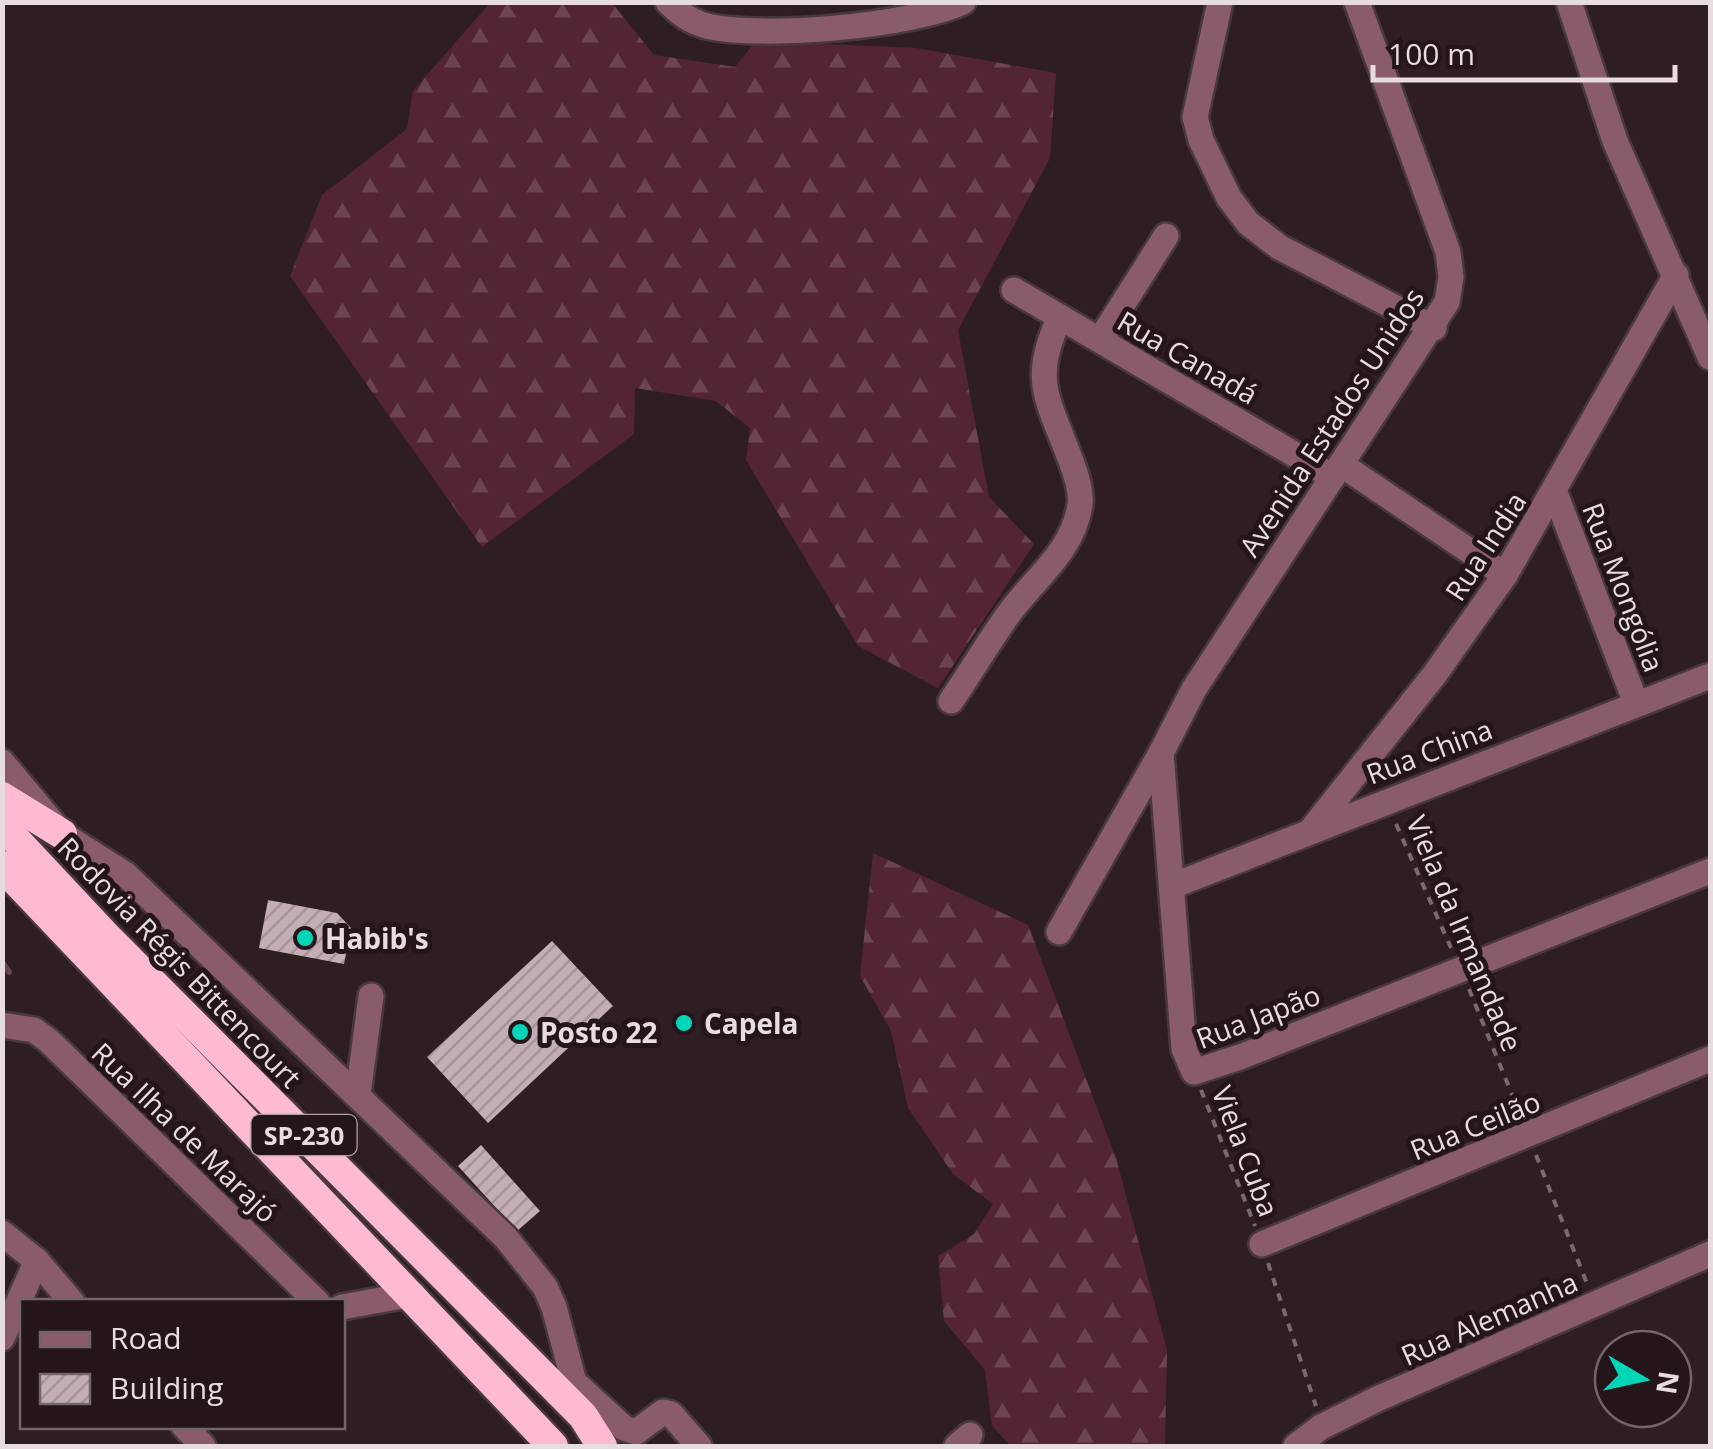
<svg xmlns="http://www.w3.org/2000/svg" width="1713" height="1449" font-family="'Open Sans',sans-serif">
<defs>
<pattern id="forest-firs" width="22" height="20" patternUnits="userSpaceOnUse" patternTransform="scale(2.5)"><rect width="22" height="20" fill="#532436"/><path d="M5 1l3.5 6h-7zM16 11l3.5 6h-7z" fill="#6c4353"/></pattern>
<pattern id="building-hatch" width="6" height="6" patternUnits="userSpaceOnUse" patternTransform="scale(2.5)"><rect width="6" height="6" fill="#c4aeb5"/><path d="M-1 1l2-2M0 6l6-6M5 7l2-2" fill="none" stroke="#a49398"/></pattern>
</defs>
<rect width="100%" height="100%" fill="#2e1e23"/>
<!-- forest -->
<g fill="url(#forest-firs)">
<path d="M 490,3 L 612,3 L 654,55 L 735,67 L 756,41 L 916,48 L 1056,73 L 1050,158 L 958,330 L 989,497 L 1034,544 L 938,688 L 858,646 L 746,460 L 750,428 L 716,401 L 635,388 L 634,434 L 482,547 L 290,276 L 322,195 L 407,129 L 413,91 Z"/>
<path d="M 873,853 L 1028,925 L 1116,1158 L 1167,1350 L 1165,1446 L 1011,1446 L 992,1426 L 985,1370 L 944,1321 L 938,1256 L 974,1234 L 993,1204 L 953,1174 L 908,1108 L 891,1031 L 860,976 Z"/>
</g>
<g fill="none" stroke-linecap="round" stroke-linejoin="round">
<!-- stream -->
<path stroke="#634250" stroke-width="6" d="M 2,962 L 9,972"/>
</g>
<!-- building -->
<g fill="url(#building-hatch)">
<path d="M 268,900 L 337,913 L 351,928 L 344,964 L 259,948 Z"/>
<path d="M 552,941 L 613,1006 L 488,1123 L 427,1057 Z"/>
<path d="M 481,1145 L 540,1211 L 517,1231 L 458,1166 Z"/>
</g>
<g fill="none" stroke-linecap="round" stroke-linejoin="round">
<defs>
<g id="minor">
<path d="M 668,2 C 680,14 691,22 707,26 C 762,39 912,26 963,2"/>
<path d="M 1220,2 L 1195,117 L 1201,140 L 1229,198 L 1248,223 L 1279,247 L 1434,328"/>
<path d="M 1357,2 L 1448,252 L 1451,277 L 1447,302 L 1194,689 L 1161,753 L 1184,1049 L 1194,1072 L 1240,1057 L 1710,871"/>
<path d="M 1569,2 L 1615,141 L 1710,357"/>
<path d="M 1014,290 L 1333,477"/>
<path d="M 1100,340 L 1166,236"/>
<path d="M 1342,465 L 1505,575"/>
<path d="M 1555,493 L 1636,703"/>
<path d="M 951,701 C 971,672 989,641 1010,612 C 1036,577 1073,551 1080,505 C 1082,491 1076,474 1071,461 C 1048,399 1030,380 1060,317"/>
<path d="M 2,762 L 62,834 L 125,874 L 506,1238 L 545,1287 L 554,1307 L 583,1416"/>
<path d="M 1312,829 L 1435,674 L 1505,575 L 1676,275"/>
<path d="M 1172,886 L 1710,676"/>
<path d="M 1059,932 L 1161,753"/>
<path d="M 2,1025 L 34,1030 L 49,1041 L 317,1302"/>
<path d="M 358,1095 L 371,996"/>
<path d="M 2,1233 L 37,1261 L 72,1302"/>
<path d="M 1262,1244 L 1710,1059"/>
<path d="M 342,1307 L 413,1294"/>
<path d="M 2,1338 L 37,1261"/>
<path d="M 576,1384 L 624,1428 L 636,1432 L 663,1412 L 671,1414 L 699,1446"/>
<path d="M 184,1426 L 203,1446"/>
<path d="M 957,1446 L 970,1435"/>
<path d="M 1296,1446 L 1321,1427 L 1377,1399 L 1710,1254"/>
</g>
<g id="highway">
<path d="M 2,797 L 62,834"/>
<path d="M 2,825 L 104,934 L 583,1416 L 602,1446"/>
<path d="M 2,866 L 553,1446"/>
</g>
</defs>
<!-- minor casing -->
<use href="#minor" stroke="#48393d" stroke-width="30"/>
<!-- highway casing -->
<use href="#highway" stroke="#48393d" stroke-width="35"/>
<!-- path -->
<g stroke="#786a6f" stroke-width="4" stroke-dasharray="8 8" stroke-linecap="butt">
<path d="M 1396,824 L 1451,948"/>
<path d="M 1469,989 L 1520,1114"/>
<path d="M 1201,1090 L 1255,1226"/>
<path d="M 1536,1155 L 1588,1286"/>
<path d="M 1268,1263 L 1316,1406"/>
</g>
<!-- minor -->
<use href="#minor" stroke="#895b6b" stroke-width="25"/>
<!-- highway -->
<use href="#highway" stroke="#febad0" stroke-width="30"/>
</g>
<!-- markers -->
<g fill="#00d5b7" stroke="#24151a" stroke-width="4">
<circle cx="305" cy="938" r="10"/>
<circle cx="684" cy="1023" r="10"/>
<circle cx="520" cy="1032" r="10"/>
</g>
<g text-anchor="middle" dominant-baseline="central" stroke-width="10" stroke-linejoin="round" paint-order="stroke">
<!-- shield labels -->
<rect fill="#24151a" stroke="#aca0a4" stroke-width="2.5" x="251.5" y="1115" width="105" height="40" rx="8"/>
<g font-size="25" font-weight="bold" fill="#e7dcdf">
<text x="304" y="1135">SP-230</text>
</g>
<!-- street labels -->
<g font-size="28" fill="#e7dcdf" stroke="#24151a">
<text transform="translate(1188 357) rotate(30)">Rua Canadá</text>
<text transform="translate(1331 422) rotate(-57)">Avenida Estados Unidos</text>
<text transform="translate(1485 546) rotate(-57)">Rua India</text>
<text transform="translate(1624 587) rotate(69)">Rua Mongólia</text>
<text transform="translate(1429 751) rotate(-21)">Rua China</text>
<text transform="translate(1465 933) rotate(67)">Viela da Irmandade</text>
<text transform="translate(180 962) rotate(46)">Rodovia Régis Bittencourt</text>
<text transform="translate(1258 1016) rotate(-21)">Rua Japão</text>
<text transform="translate(1475 1125) rotate(-22)">Rua Ceilão</text>
<text transform="translate(185 1132) rotate(44)">Rua Ilha de Marajó</text>
<text transform="translate(1246 1151) rotate(69)">Viela Cuba</text>
<text transform="translate(1489 1318) rotate(-24)">Rua Alemanha</text>
</g>
<!-- poi labels -->
<g font-size="28" font-weight="bold" fill="#e7dcdf" stroke="#24151a" text-anchor="start">
<text x="325" y="938">Habib's</text>
<text x="704" y="1023">Capela</text>
<text x="540" y="1032">Posto 22</text>
</g>
</g>
<!-- border -->
<rect width="1713" height="1449" fill="none" stroke="#e7dcdf" stroke-width="10"/>
<!-- legend -->
<rect x="20" y="1299" width="325" height="130" fill="#24151a" stroke="#726569" stroke-width="2.5"/>
<rect x="40" y="1332" width="50" height="15" fill="#895b6b" stroke="#726569" stroke-width="2.5"/>
<text x="110" y="1349" font-size="30" fill="#e7dcdf">Road</text>
<rect x="40" y="1374" width="50" height="30" fill="url(#building-hatch)" stroke="#726569" stroke-width="2.5"/>
<text x="110" y="1399" font-size="30" fill="#e7dcdf">Building</text>
<!-- north arrow -->
<g transform="translate(1643 1379) rotate(99)"><circle r="48" fill="#24151a" stroke="#726569" stroke-width="2.5"/>
<path d="M0-8L18 38L0 25L-18 38Z" fill="#00d5b7"/>
<text y="-15" font-size="28" font-weight="bold" text-anchor="middle" fill="#e7dcdf">N</text>
</g>
<!-- scale -->
<path d="M1373 65v15h302v-15" fill="none" stroke="#e7dcdf" stroke-width="5"/>
<text x="1388" y="65" font-size="30" fill="#e7dcdf" stroke="#24151a" stroke-width="8" paint-order="stroke">100 m</text>
</svg>
